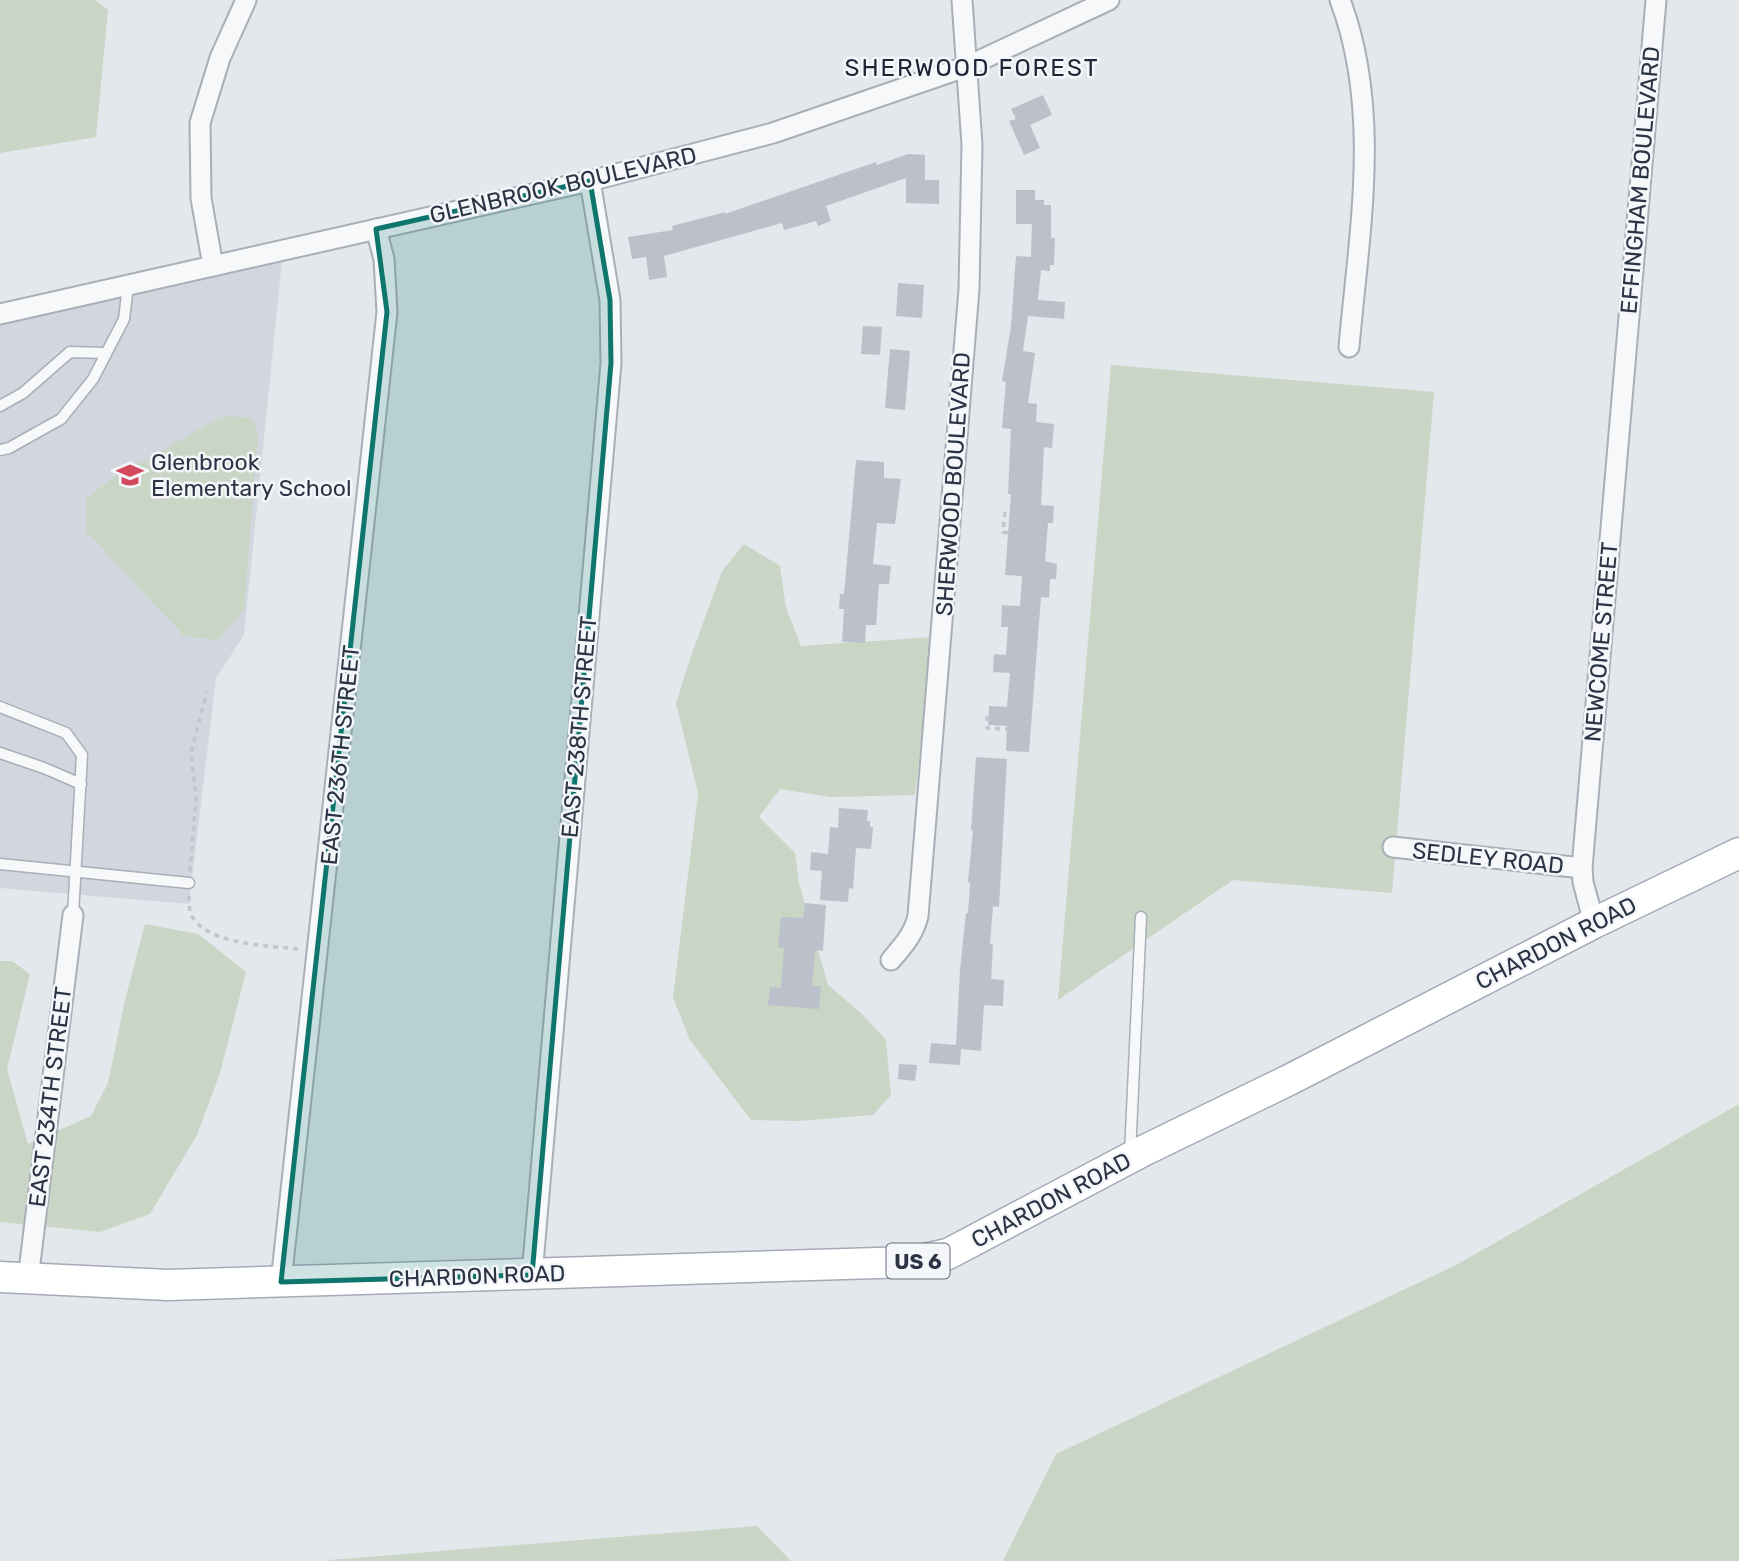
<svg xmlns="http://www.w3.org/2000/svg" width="1739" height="1561" font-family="Rubik,sans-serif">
<rect width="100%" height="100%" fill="#e4e7ec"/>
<!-- built -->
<path fill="#d2d6de" d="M 283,250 L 244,635 L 216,678 L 189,904 L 0,888 L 0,314 Z"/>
<!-- green -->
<g fill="#c9d6c5">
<path d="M 0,0 L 95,0 L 108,10 L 96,137 L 0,153 Z"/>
<path d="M 1111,365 L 1434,392 L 1392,893 L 1233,880 L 1058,1000 Z"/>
<path d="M 227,416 L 250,418 L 258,432 L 244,610 L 217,640 L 184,636 L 86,531 L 86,499 L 121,471 L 147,460 L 210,423 Z"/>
<path d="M 744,544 L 780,566 L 786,608 L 801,646 L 933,637 L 915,795 L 831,797 L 780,789 L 759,817 L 795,853 L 799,883 L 828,985 L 862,1014 L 886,1040 L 891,1095 L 873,1115 L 798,1121 L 751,1120 L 690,1040 L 673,998 L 698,793 L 676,703 L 691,656 L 722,571 Z"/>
<path d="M 145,924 L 198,934 L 246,972 L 220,1073 L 197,1135 L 150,1214 L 100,1232 L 0,1222 L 0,961 L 12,961 L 30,974 L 7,1069 L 28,1144 L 91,1116 L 108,1083 L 125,1000 Z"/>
<path d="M 1739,1104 L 1739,1561 L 1003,1561 L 1056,1454 L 1456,1265 Z"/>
<path d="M 757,1526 L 791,1561 L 329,1561 L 329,1560 Z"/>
</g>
<!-- building -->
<g fill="#bbc0ca">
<path d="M 1043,95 L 1052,115 L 1030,125 L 1040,148 L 1024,155 L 1009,121 L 1016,119 L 1011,109 Z"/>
<path d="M 908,154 L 925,155 L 925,180 L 939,180 L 939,204 L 906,203 L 906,178 L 826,206 L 831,221 L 818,226 L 816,221 L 784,230 L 782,223 L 664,256 L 667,277 L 649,280 L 646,257 L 632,259 L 628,237 L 673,230 L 672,226 L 725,212 L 725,214 L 876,162 L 877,165 Z"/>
<path d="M 1016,190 L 1035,190 L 1035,200 L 1044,200 L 1044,205 L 1051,205 L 1051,238 L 1055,238 L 1054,265 L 1050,265 L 1050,271 L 1041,270 L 1038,300 L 1065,302 L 1064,319 L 1028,316 L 1023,351 L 1035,353 L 1028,403 L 1037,404 L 1036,422 L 1054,424 L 1052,448 L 1044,447 L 1041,505 L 1054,506 L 1053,523 L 1048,523 L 1045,561 L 1057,564 L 1056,579 L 1050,579 L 1049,598 L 1041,597 L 1029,752 L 1006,751 L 1007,726 L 988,725 L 989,706 L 1007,707 L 1010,673 L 993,672 L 994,654 L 1006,655 L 1008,627 L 1001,627 L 1002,605 L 1020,606 L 1022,576 L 1005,575 L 1011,494 L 1008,494 L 1011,429 L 1002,428 L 1006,382 L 1002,381 L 1011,326 L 1016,256 L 1031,257 L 1032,224 L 1016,224 Z"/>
<path d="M 898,283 L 924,285 L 922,318 L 896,316 Z"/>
<path d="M 863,326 L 882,327 L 880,355 L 861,354 Z"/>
<path d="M 890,349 L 910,351 L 905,410 L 885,408 Z"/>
<path d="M 856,460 L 884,462 L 884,478 L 901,479 L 895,524 L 877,523 L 873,564 L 891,566 L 889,584 L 879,584 L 876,625 L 866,625 L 865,643 L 842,642 L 844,609 L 839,609 L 840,594 L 844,594 Z"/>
<path d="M 976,757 L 1007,759 L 999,907 L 993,906 L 990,944 L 993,945 L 991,979 L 1004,980 L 1003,1006 L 984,1005 L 981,1051 L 961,1049 L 960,1065 L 929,1063 L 931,1043 L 956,1045 L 960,970 L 966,913 L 968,913 L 970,883 L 968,882 L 973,830 L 971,830 Z"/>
<path d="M 839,808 L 868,810 L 867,821 L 870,821 L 870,827 L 873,827 L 871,849 L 856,848 L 853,889 L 849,888 L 848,902 L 820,900 L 822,871 L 810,870 L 811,852 L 828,854 L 830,827 L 838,828 Z"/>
<path d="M 805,903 L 826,905 L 823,951 L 815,950 L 812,986 L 821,986 L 819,1009 L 768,1005 L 770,987 L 781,988 L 784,948 L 778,947 L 781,917 L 803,918 Z"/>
<path d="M 899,1064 L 917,1065 L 915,1081 L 898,1079 Z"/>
</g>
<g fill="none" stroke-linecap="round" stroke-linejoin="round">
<defs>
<g id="lane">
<path d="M 0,406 L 23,393 L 70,352 L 106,353"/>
<path d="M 0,450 L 9,448 L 61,419 L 93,379 L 124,319 L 128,286"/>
<path d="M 0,707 L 66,733 L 82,755 L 73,915"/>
<path d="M 0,753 L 44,768 L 81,784"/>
<path d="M 0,864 L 189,883"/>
<path d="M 1130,1154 L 1141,917"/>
</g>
<g id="street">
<path d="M 1340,0 C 1382,111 1359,232 1349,347"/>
<path d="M 213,266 L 201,198 L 200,123 L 220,58 L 246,0"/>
<path d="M 0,314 L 590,181 L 773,133 L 968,66 L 1109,0"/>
<path d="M 1393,847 L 1582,868"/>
<path d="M 1594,923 L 1583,882 L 1582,868 L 1656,0"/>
<path d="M 891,960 C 903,946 914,934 918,916 L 969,289 L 972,145 L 962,0"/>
<path d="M 532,1275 L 611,363 L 610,300 L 590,181"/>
<path d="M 28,1279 L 73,915"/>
<path d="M 281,1282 L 387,312 L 384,259 L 376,229"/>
</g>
<path id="primary" d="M 0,1277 L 168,1285 L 911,1262 L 948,1254 L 1143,1151 L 1289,1080 L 1594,923 L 1739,853"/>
</defs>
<!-- lane casing -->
<use href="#lane" stroke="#a9aeb7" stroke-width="13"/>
<!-- street casing -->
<use href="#street" stroke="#a9aeb7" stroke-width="23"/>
<!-- primary casing -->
<use href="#primary" stroke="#a3abb8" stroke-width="33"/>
<!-- path -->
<g stroke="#c2c5cb" stroke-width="3.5" stroke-dasharray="5 5" stroke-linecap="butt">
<path d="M 1005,512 L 1003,532 L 1008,533"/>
<path d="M 987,716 L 987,728 L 1007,729"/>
<path d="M 190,871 L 196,798 L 191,752 L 207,692"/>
<path d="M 189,896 C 189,906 189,915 197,923 C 219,945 270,946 299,949"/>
</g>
<!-- lane -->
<use href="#lane" stroke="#f7f8fa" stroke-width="10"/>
<!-- street -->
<use href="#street" stroke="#f7f8fa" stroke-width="19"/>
<!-- primary -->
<use href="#primary" stroke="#fff" stroke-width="30"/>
</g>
<!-- marked area -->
<path fill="#0f766e" fill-opacity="0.2" stroke="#0f766e" stroke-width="5" stroke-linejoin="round" d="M 590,181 L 610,300 L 611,363 L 532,1275 L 281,1282 L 387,312 L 376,229 Z"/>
<!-- icons -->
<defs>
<symbol id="school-bare" viewBox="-9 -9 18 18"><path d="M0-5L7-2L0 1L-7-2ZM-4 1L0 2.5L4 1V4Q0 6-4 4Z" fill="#d1495b" stroke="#f4f6f9" stroke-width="2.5" paint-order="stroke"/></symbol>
</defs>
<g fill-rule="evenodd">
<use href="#school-bare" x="111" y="456" width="38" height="38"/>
</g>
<g text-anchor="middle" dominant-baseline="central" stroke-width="5" stroke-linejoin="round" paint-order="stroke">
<!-- shield labels -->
<rect fill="#f4f6f9" stroke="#676e7b" stroke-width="2" x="886.5" y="1243.5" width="63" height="35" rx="5"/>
<g font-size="21" font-weight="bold" fill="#2b3445">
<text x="918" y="1261">US 6</text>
</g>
<!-- street labels -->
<g font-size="23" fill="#2b3445" stroke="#f4f6f9">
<text transform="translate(1640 180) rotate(-85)">EFFINGHAM BOULEVARD</text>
<text transform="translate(563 185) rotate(-13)">GLENBROOK BOULEVARD</text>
<text transform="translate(953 484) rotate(-86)">SHERWOOD BOULEVARD</text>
<text transform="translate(1601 642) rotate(-85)">NEWCOME STREET</text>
<text transform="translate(579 727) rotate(-85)">EAST 238TH STREET</text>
<text transform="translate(340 755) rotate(-84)">EAST 236TH STREET</text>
<text transform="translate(1488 858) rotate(6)">SEDLEY ROAD</text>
<text transform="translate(1556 943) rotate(-27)">CHARDON ROAD</text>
<text transform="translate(50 1097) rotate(-83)">EAST 234TH STREET</text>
<text transform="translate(1051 1200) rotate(-28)">CHARDON ROAD</text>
<text transform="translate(477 1276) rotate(-2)">CHARDON ROAD</text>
</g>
<!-- poi labels -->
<g font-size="23" fill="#2b3445" stroke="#f4f6f9" text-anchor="start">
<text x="151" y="462">Glenbrook<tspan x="151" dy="26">Elementary School</tspan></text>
</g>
<!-- neighbourhood labels -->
<g font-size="24" letter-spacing="2" fill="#1d2536" stroke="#f4f6f9">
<text x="972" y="68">SHERWOOD FOREST</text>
</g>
</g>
</svg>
